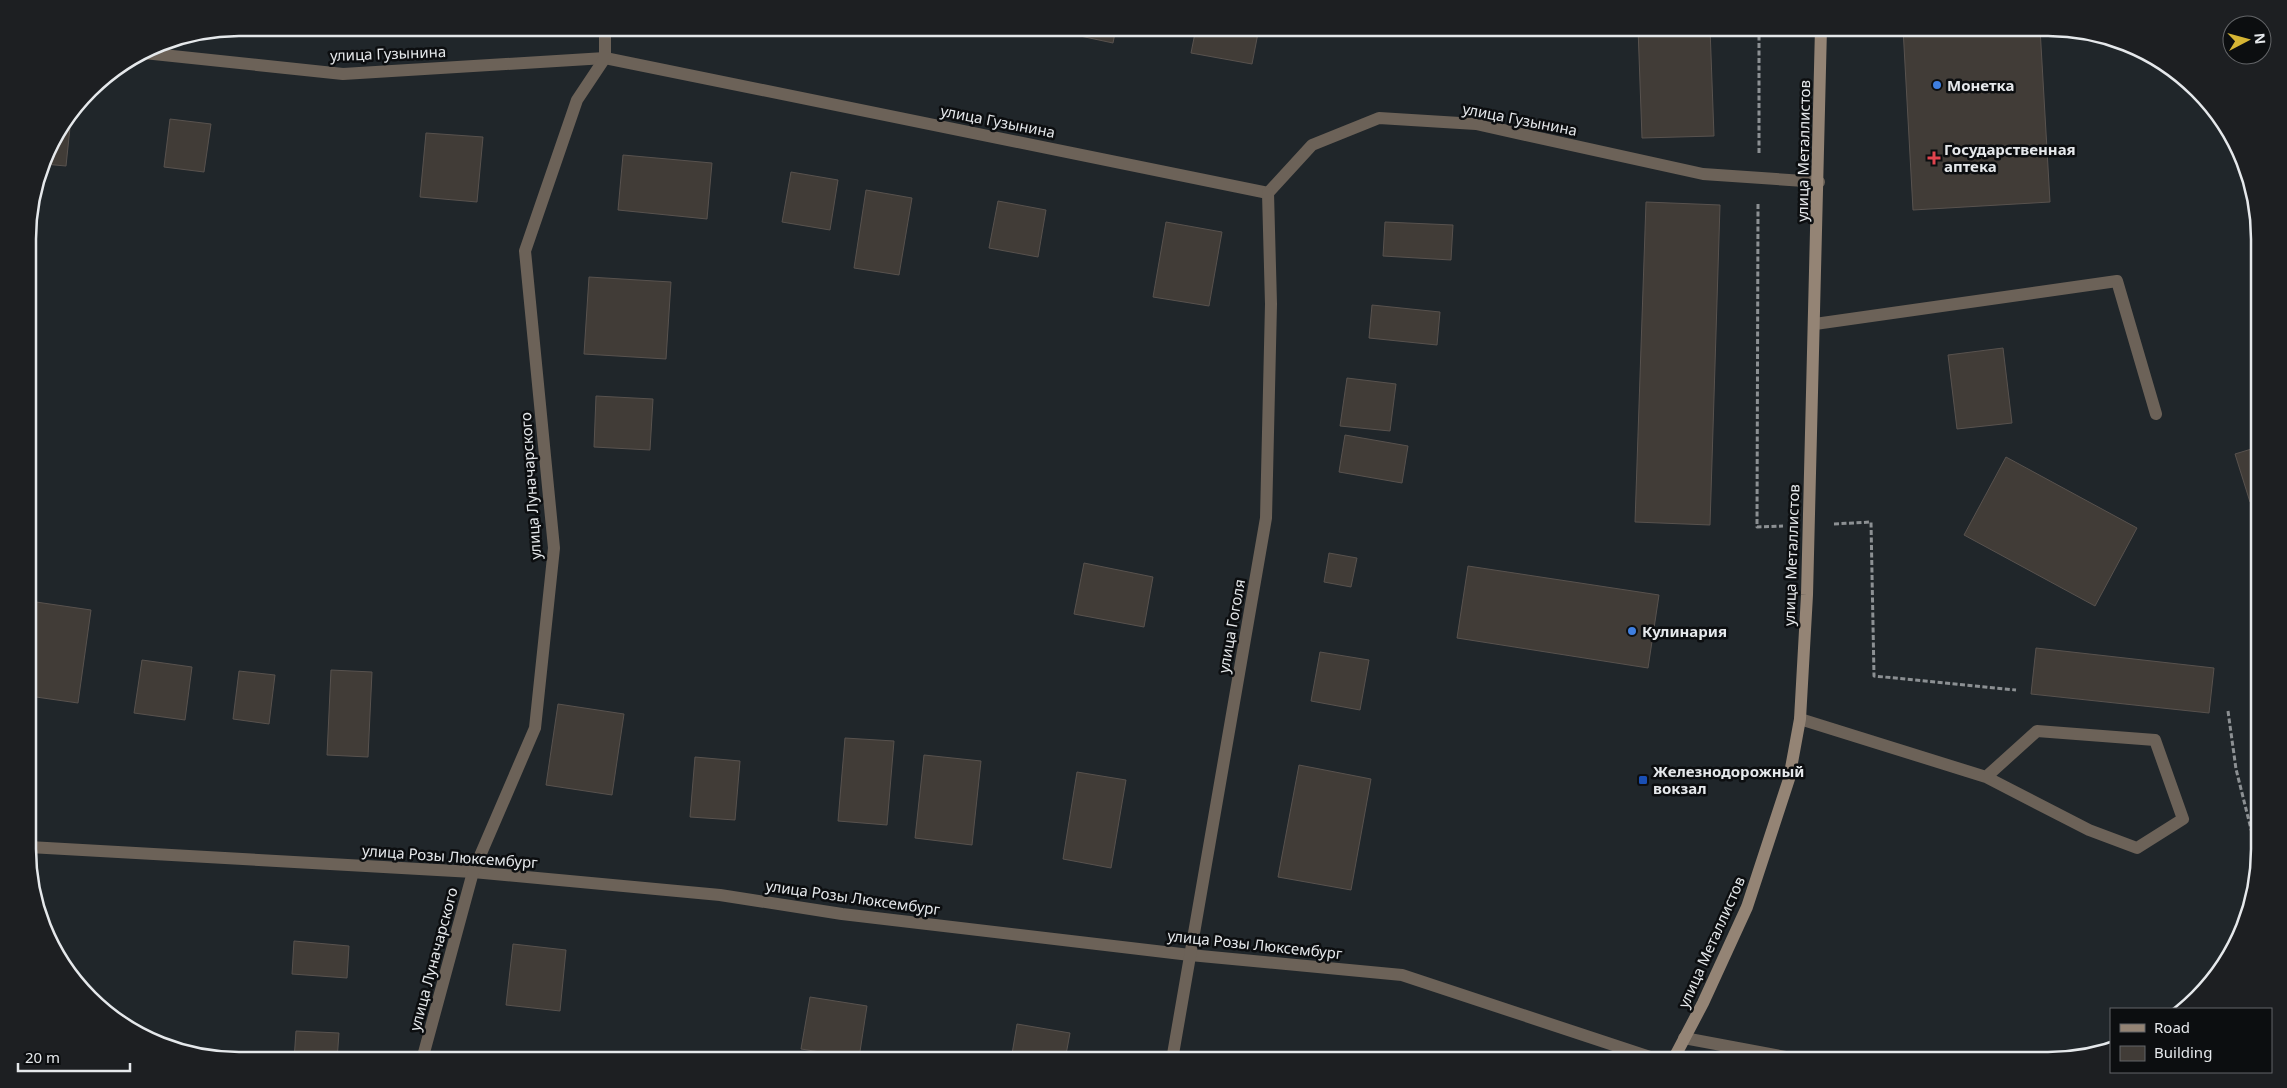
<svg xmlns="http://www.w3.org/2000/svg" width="2287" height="1088" font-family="'Noto Sans',sans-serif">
<rect width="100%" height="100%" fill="#20262a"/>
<!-- building -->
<g fill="#413c37" stroke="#58524e">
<path d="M 1053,28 L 1116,28 L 1113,43 L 1052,30 Z"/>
<path d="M 1196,28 L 1259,28 L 1252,64 L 1191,53 Z"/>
<path d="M 1638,28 L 1710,28 L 1714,136 L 1642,138 Z"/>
<path d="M 1903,28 L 2040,28 L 2050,202 L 1913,210 Z"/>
<path d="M 71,118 L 66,166 L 44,164 L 49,145 Z"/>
<path d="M 170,119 L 211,124 L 204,172 L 164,167 Z"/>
<path d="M 426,133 L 483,137 L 477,202 L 420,197 Z"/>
<path d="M 623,155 L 712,163 L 707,219 L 618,210 Z"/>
<path d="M 791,172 L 838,180 L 830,230 L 782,222 Z"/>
<path d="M 866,190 L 912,198 L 899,275 L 854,268 Z"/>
<path d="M 998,201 L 1046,210 L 1038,257 L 989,248 Z"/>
<path d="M 1646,202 L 1720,205 L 1710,525 L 1635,522 Z"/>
<path d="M 1166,222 L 1222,232 L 1209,306 L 1153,297 Z"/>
<path d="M 1385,222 L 1453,225 L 1451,260 L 1383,256 Z"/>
<path d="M 589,277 L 671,282 L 666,359 L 584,354 Z"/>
<path d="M 1372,305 L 1440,312 L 1437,345 L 1369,338 Z"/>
<path d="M 2003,348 L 2012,423 L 1957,429 L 1948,355 Z"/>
<path d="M 1347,378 L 1396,384 L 1390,431 L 1340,426 Z"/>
<path d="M 596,396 L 653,399 L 650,450 L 594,447 Z"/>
<path d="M 1345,435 L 1408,446 L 1402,483 L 1339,472 Z"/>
<path d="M 2258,447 L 2259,499 L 2250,502 L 2235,454 Z"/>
<path d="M 2006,457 L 2137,528 L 2095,606 L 1964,535 Z"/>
<path d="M 1329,553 L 1357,558 L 1351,587 L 1324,582 Z"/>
<path d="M 1084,563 L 1153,577 L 1144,627 L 1074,614 Z"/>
<path d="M 1468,566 L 1659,595 L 1648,668 L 1457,638 Z"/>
<path d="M 36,602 L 91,610 L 78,703 L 29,696 L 29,648 Z"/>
<path d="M 2036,648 L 2214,668 L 2209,713 L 2031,694 Z"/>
<path d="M 1320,652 L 1369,660 L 1360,710 L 1311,701 Z"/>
<path d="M 142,660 L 192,667 L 185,720 L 134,713 Z"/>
<path d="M 331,670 L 372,672 L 368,757 L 327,755 Z"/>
<path d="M 239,671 L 275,675 L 269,724 L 233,719 Z"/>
<path d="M 558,704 L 624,714 L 612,795 L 546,785 Z"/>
<path d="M 845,738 L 894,741 L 887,825 L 838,821 Z"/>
<path d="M 924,755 L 981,761 L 972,845 L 915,838 Z"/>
<path d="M 695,757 L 740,761 L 735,820 L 690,817 Z"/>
<path d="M 1299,765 L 1371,779 L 1351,890 L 1278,877 Z"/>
<path d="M 1077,772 L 1126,780 L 1111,868 L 1063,859 Z"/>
<path d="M 294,941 L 349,946 L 347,978 L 292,974 Z"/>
<path d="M 513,944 L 566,950 L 560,1011 L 506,1005 Z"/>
<path d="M 810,997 L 867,1006 L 859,1058 L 801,1049 Z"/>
<path d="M 1017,1024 L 1070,1033 L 1065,1060 L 1011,1060 Z"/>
<path d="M 296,1031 L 339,1033 L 337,1060 L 294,1060 Z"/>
</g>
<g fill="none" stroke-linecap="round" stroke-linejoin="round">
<!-- path -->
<g stroke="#8c9093" stroke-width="3" stroke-dasharray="5 2.5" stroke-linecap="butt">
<path d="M 1759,153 L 1759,28"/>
<path d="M 1758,204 L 1757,527 L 1783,526"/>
<path d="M 1834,524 L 1871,522 L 1874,676 L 2016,690"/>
<path d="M 2228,711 L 2236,769 L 2258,857"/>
</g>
<!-- service -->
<g stroke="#6c6258" stroke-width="12">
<path d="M 1815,324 L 2117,281 L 2156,414"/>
<path d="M 1800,719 L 1986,777 L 2089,830 L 2137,848 L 2183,819 L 2155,740 L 2037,731 L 1986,777"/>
<path d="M 1684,1038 L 1802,1060"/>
</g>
<!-- minor -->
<g stroke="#6c6258" stroke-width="12">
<path d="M 144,53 L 343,74 L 605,58 L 1268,193 L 1312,145 L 1379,118 L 1476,124 L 1703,174 L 1819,182"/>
<path d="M 29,847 L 473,872 L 720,895 L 842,914 L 1190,955 L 1402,975 L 1659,1060"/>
<path d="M 422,1060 L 473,872 L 535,728 L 554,548 L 525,251 L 577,100 L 605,58 L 605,28"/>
<path d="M 1172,1060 L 1266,518 L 1271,304 L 1268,193"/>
</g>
<!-- secondary -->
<path stroke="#948475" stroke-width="12" d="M 1673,1060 L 1703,1003 L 1747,907 L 1789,779 L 1800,719 L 1807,595 L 1821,28"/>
</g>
<!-- markers -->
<g fill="#3f7fe0" stroke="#0c0e10" stroke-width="2">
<circle cx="1937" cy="85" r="5"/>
<circle cx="1632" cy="631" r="5"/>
</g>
<path fill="#e0444e" stroke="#0c0e10" stroke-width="2" d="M1931.5 150.5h5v5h5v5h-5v5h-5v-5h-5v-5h5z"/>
<rect fill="#1a4fb4" stroke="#0c0e10" stroke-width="2" x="1638" y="775" width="10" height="10" rx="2.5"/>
<g text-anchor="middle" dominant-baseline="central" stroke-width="5" stroke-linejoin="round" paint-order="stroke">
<!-- street labels -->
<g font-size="15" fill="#e5e8eb" stroke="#0c0e10">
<text transform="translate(388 53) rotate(-2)">улица Гузынина</text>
<text transform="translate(1520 119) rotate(11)">улица Гузынина</text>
<text transform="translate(998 121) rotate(11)">улица Гузынина</text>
<text transform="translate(1803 151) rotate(-89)">улица Металлистов</text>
<text transform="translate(530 486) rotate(-94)">улица Луначарского</text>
<text transform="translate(1791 555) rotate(-88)">улица Металлистов</text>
<text transform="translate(1231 626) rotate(-80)">улица Гоголя</text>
<text transform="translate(450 856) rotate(4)">улица Розы Люксембург</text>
<text transform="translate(853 897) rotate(8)">улица Розы Люксембург</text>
<text transform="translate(1711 942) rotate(-66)">улица Металлистов</text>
<text transform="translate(1255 944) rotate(6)">улица Розы Люксембург</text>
<text transform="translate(433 959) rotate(-75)">улица Луначарского</text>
</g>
<!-- poi labels -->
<g font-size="15" font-weight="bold" fill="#e5e8eb" stroke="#0c0e10" text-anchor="start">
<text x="1947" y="85">Монетка</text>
<text x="1944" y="149">Государственная<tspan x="1944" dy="17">аптека</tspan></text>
<text x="1642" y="631">Кулинария</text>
<text x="1653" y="771">Железнодорожный<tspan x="1653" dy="17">вокзал</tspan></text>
</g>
</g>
<!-- crop -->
<path d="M0 0H2287V1088H0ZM239 36H2048A203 203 0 0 1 2251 239V849A203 203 0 0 1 2048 1052H239A203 203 0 0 1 36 849V239A203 203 0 0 1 239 36Z" fill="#1d1f22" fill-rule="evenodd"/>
<path fill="none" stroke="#e5e8eb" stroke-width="2.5" d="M239 36H2048A203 203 0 0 1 2251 239V849A203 203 0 0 1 2048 1052H239A203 203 0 0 1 36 849V239A203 203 0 0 1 239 36Z"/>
<!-- legend -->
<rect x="2110" y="1008" width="162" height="65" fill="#0c0e10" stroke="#636568"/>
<rect x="2120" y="1024" width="25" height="8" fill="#948475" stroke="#636568"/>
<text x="2154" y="1033" font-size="15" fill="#e5e8eb">Road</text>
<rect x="2120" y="1046" width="25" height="15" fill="#413c37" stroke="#636568"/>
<text x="2154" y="1058" font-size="15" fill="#e5e8eb">Building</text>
<!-- north arrow -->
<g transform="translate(2247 40) rotate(84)"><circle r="24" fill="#0c0e10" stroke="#636568"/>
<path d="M0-4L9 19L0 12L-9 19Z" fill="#d6b534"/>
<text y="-8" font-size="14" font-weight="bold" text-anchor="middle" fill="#e5e8eb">N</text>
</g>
<!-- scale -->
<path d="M18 1063v8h112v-8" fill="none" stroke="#e5e8eb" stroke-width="2.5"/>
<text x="25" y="1063" font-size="15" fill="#e5e8eb" stroke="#0c0e10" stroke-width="4" paint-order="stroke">20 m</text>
</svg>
